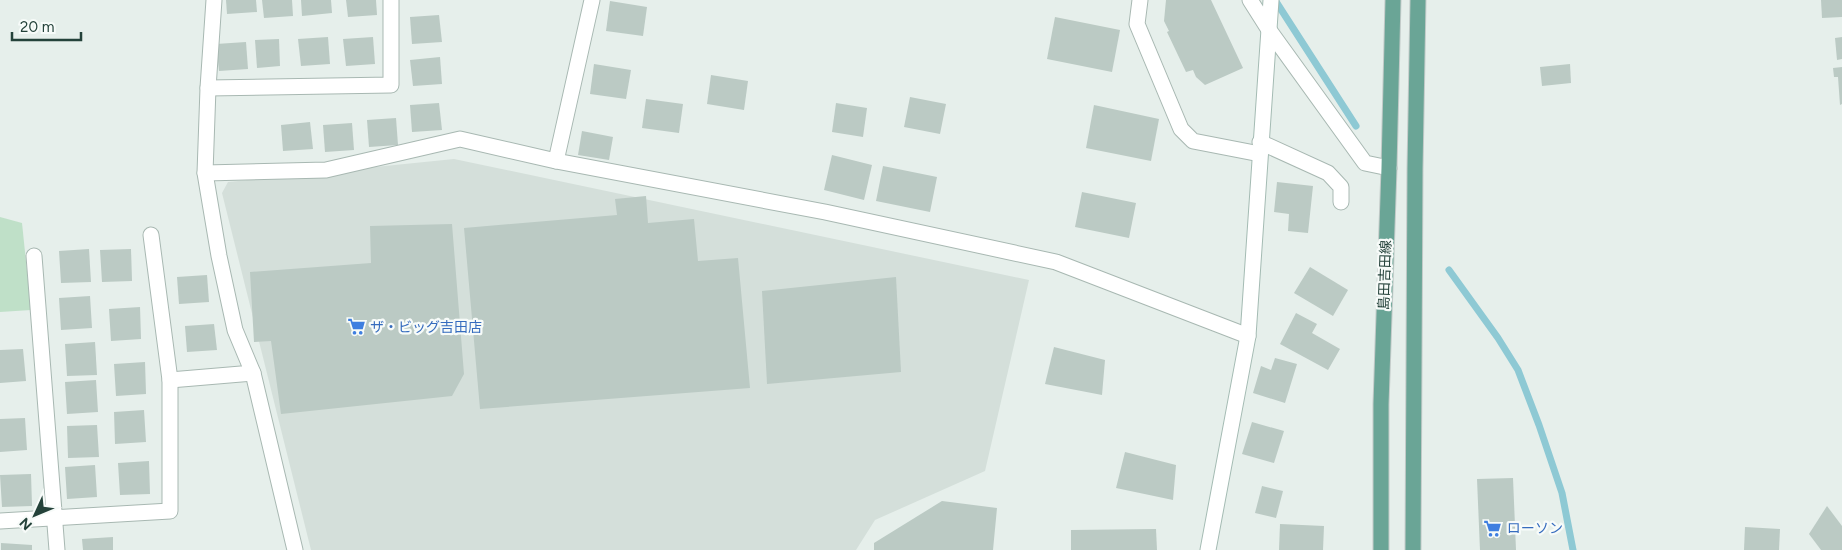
<svg xmlns="http://www.w3.org/2000/svg" width="1842" height="550" font-family="Figtree,'Noto Sans JP',sans-serif">
<rect width="100%" height="100%" fill="#e6efeb"/>
<!-- built -->
<path fill="#d4dfda" d="M 454,159 L 1029,280 L 985,471 L 875,520 L 856,550 L 311,550 L 222,193 L 228,182 Z"/>
<!-- green -->
<path fill="#bfe0c8" d="M 0,217 L 22,223 L 31,310 L 0,312 Z"/>
<g fill="none" stroke-linecap="round" stroke-linejoin="round">
<!-- stream -->
<g stroke="#8ec9d4" stroke-width="7">
<path d="M 1275,0 L 1356,126"/>
<path d="M 1449,270 L 1498,338 L 1518,370 L 1539,425 L 1562,493 L 1573,550"/>
</g>
</g>
<!-- building -->
<g fill="#bbcac4">
<path d="M 226,0 L 256,0 L 257,12 L 227,14 Z"/>
<path d="M 262,0 L 292,0 L 293,16 L 264,18 Z"/>
<path d="M 301,0 L 331,0 L 332,13 L 302,16 Z"/>
<path d="M 346,0 L 376,0 L 377,15 L 348,17 Z"/>
<path d="M 1166,0 L 1211,0 L 1243,68 L 1205,85 L 1196,77 L 1193,70 L 1186,72 L 1167,32 L 1169,31 L 1164,21 Z"/>
<path d="M 1821,0 L 1842,0 L 1842,17 L 1822,18 Z"/>
<path d="M 610,1 L 647,7 L 643,36 L 606,31 Z"/>
<path d="M 439,15 L 442,42 L 412,44 L 410,17 Z"/>
<path d="M 1055,17 L 1120,30 L 1112,72 L 1047,59 Z"/>
<path d="M 328,37 L 330,64 L 301,66 L 298,39 Z"/>
<path d="M 373,37 L 375,64 L 346,66 L 343,39 Z"/>
<path d="M 1842,37 L 1842,59 L 1837,60 L 1835,38 Z"/>
<path d="M 279,39 L 280,66 L 257,68 L 255,40 Z"/>
<path d="M 246,42 L 248,69 L 219,71 L 216,44 Z"/>
<path d="M 440,57 L 442,84 L 413,86 L 410,60 Z"/>
<path d="M 594,64 L 631,70 L 626,99 L 590,94 Z"/>
<path d="M 1570,64 L 1571,83 L 1542,86 L 1540,67 Z"/>
<path d="M 1842,67 L 1842,104 L 1840,105 L 1838,77 L 1834,77 L 1833,68 Z"/>
<path d="M 711,75 L 748,81 L 744,110 L 707,104 Z"/>
<path d="M 910,97 L 946,104 L 940,134 L 904,127 Z"/>
<path d="M 646,99 L 683,104 L 679,133 L 642,128 Z"/>
<path d="M 439,103 L 442,130 L 412,132 L 410,105 Z"/>
<path d="M 836,103 L 867,108 L 863,137 L 832,132 Z"/>
<path d="M 1094,105 L 1159,119 L 1151,161 L 1086,148 Z"/>
<path d="M 396,118 L 398,145 L 369,147 L 367,120 Z"/>
<path d="M 310,122 L 313,149 L 283,151 L 281,125 Z"/>
<path d="M 352,123 L 354,150 L 325,152 L 323,125 Z"/>
<path d="M 582,131 L 613,137 L 609,160 L 578,155 Z"/>
<path d="M 832,155 L 872,165 L 864,200 L 824,190 Z"/>
<path d="M 883,166 L 937,177 L 930,212 L 876,201 Z"/>
<path d="M 1277,182 L 1313,186 L 1308,233 L 1288,231 L 1289,214 L 1274,212 Z"/>
<path d="M 1082,192 L 1136,203 L 1129,238 L 1075,227 Z"/>
<path d="M 646,196 L 648,223 L 694,219 L 698,261 L 738,258 L 750,388 L 480,409 L 464,228 L 617,215 L 615,199 Z"/>
<path d="M 452,224 L 464,374 L 452,396 L 281,414 L 271,341 L 254,342 L 250,272 L 371,263 L 370,226 Z"/>
<path d="M 89,249 L 91,282 L 61,283 L 59,251 Z"/>
<path d="M 131,249 L 132,281 L 102,282 L 100,250 Z"/>
<path d="M 1310,267 L 1348,290 L 1333,316 L 1294,293 Z"/>
<path d="M 207,275 L 209,302 L 179,304 L 177,277 Z"/>
<path d="M 896,277 L 901,372 L 767,384 L 762,291 Z"/>
<path d="M 90,296 L 92,328 L 61,330 L 59,298 Z"/>
<path d="M 140,307 L 141,339 L 111,341 L 109,309 Z"/>
<path d="M 1296,313 L 1317,324 L 1312,333 L 1340,349 L 1328,370 L 1280,344 Z"/>
<path d="M 214,324 L 217,350 L 187,352 L 185,326 Z"/>
<path d="M 95,342 L 97,375 L 67,376 L 65,344 Z"/>
<path d="M 1054,347 L 1105,360 L 1102,395 L 1045,384 Z"/>
<path d="M 23,349 L 26,381 L 0,383 L 0,350 Z"/>
<path d="M 1275,358 L 1297,364 L 1285,403 L 1253,393 L 1261,366 L 1271,370 Z"/>
<path d="M 145,362 L 146,394 L 116,396 L 114,364 Z"/>
<path d="M 96,380 L 98,412 L 67,414 L 65,382 Z"/>
<path d="M 144,410 L 146,442 L 115,444 L 114,412 Z"/>
<path d="M 25,418 L 27,450 L 0,452 L 0,419 Z"/>
<path d="M 1252,422 L 1284,431 L 1274,463 L 1242,454 Z"/>
<path d="M 97,425 L 99,457 L 68,458 L 67,426 Z"/>
<path d="M 1125,452 L 1176,465 L 1173,500 L 1116,488 Z"/>
<path d="M 149,461 L 150,494 L 120,495 L 118,463 Z"/>
<path d="M 95,465 L 97,497 L 67,499 L 65,467 Z"/>
<path d="M 31,474 L 32,506 L 2,507 L 0,475 Z"/>
<path d="M 1513,478 L 1516,550 L 1480,550 L 1477,479 Z"/>
<path d="M 1262,486 L 1283,491 L 1276,518 L 1255,513 Z"/>
<path d="M 942,501 L 997,508 L 993,550 L 874,550 L 874,543 Z"/>
<path d="M 1827,506 L 1842,526 L 1842,550 L 1821,550 L 1809,534 Z"/>
<path d="M 1280,524 L 1324,526 L 1323,550 L 1279,550 Z"/>
<path d="M 1745,527 L 1780,529 L 1779,550 L 1744,550 Z"/>
<path d="M 1156,529 L 1157,550 L 1071,550 L 1071,530 Z"/>
<path d="M 113,537 L 113,550 L 83,550 L 82,539 Z"/>
<path d="M 1,543 L 32,545 L 32,550 L 1,550 Z"/>
</g>
<g fill="none" stroke-linecap="round" stroke-linejoin="round">
<defs>
<g id="street">
<path d="M 1140,0 L 1137,24 L 1181,129 L 1193,141 L 1260,154"/>
<path d="M 1250,0 L 1269,30 L 1365,163 L 1389,168"/>
<path d="M 208,88 L 391,85 L 391,0"/>
<path d="M 1260,142 L 1328,173 L 1341,187 L 1341,202"/>
<path d="M 556,161 L 825,212 L 1056,262 L 1248,336"/>
<path d="M 205,173 L 326,170 L 460,139 L 556,161 L 592,0"/>
<path d="M 34,256 L 57,550"/>
<path d="M 253,373 L 295,550"/>
<path d="M 170,380 L 253,373 L 235,330 L 219,256 L 205,173 L 208,88 L 214,0"/>
<path d="M 0,521 L 170,511 L 170,380 L 151,235"/>
</g>
<path id="secondary" d="M 1208,550 L 1248,336 L 1271,0"/>
<g id="primary">
<path d="M 1381,550 L 1381,404 L 1389,168 L 1393,0"/>
<path d="M 1413,550 L 1415,169 L 1418,0"/>
</g>
</defs>
<!-- street casing -->
<use href="#street" stroke="#a8b8b2" stroke-width="17"/>
<!-- secondary casing -->
<use href="#secondary" stroke="#a4bbb3" stroke-width="17"/>
<!-- primary casing -->
<use href="#primary" stroke="#c2cac8" stroke-width="17"/>
<!-- street -->
<use href="#street" stroke="#fff" stroke-width="15"/>
<!-- secondary -->
<use href="#secondary" stroke="#fff" stroke-width="15"/>
<!-- primary -->
<use href="#primary" stroke="#6aa596" stroke-width="15"/>
</g>
<!-- icons -->
<defs>
<symbol id="supermarket-bare" viewBox="-9 -9 18 18"><path d="M-6-5.5h2.5l.6 2H6L4.5 2H-2.5L-4.4-4H-6ZM-1.5 3.2a1.3 1.3 0 1 0 .1 0ZM3 3.2a1.3 1.3 0 1 0 .1 0Z" fill="#3f7fe0" stroke="#f7fbf9" stroke-width="2.5" paint-order="stroke"/></symbol>
</defs>
<g fill-rule="evenodd">
<use href="#supermarket-bare" x="344" y="314" width="25" height="25"/>
<use href="#supermarket-bare" x="1480" y="516" width="25" height="25"/>
</g>
<g text-anchor="middle" dominant-baseline="central" stroke-width="4.5" stroke-linejoin="round" paint-order="stroke">
<!-- street labels -->
<g font-size="14" fill="#24423a" stroke="#f7fbf9">
<text transform="translate(1385 275) rotate(-88)">島田吉田線</text>
</g>
<!-- shop labels -->
<g font-size="14" fill="#366cbe" stroke="#f7fbf9" text-anchor="start">
<text x="370" y="327">ザ・ビッグ吉田店</text>
<text x="1507" y="528">ローソン</text>
</g>
</g>
<!-- north arrow -->
<g transform="translate(35 515) rotate(226)" stroke="#f7fbf9" stroke-width="4" paint-order="stroke">
<path d="M0-4L9 19L0 12L-9 19Z" fill="#24423a"/>
<text y="-8" font-size="14" font-weight="bold" text-anchor="middle" fill="#24423a">N</text>
</g>
<!-- scale -->
<path d="M12 32v8h69v-8" fill="none" stroke="#24423a" stroke-width="2.5"/>
<text x="20" y="32" font-size="15" fill="#24423a" stroke="#f7fbf9" stroke-width="4" paint-order="stroke">20 m</text>
</svg>
